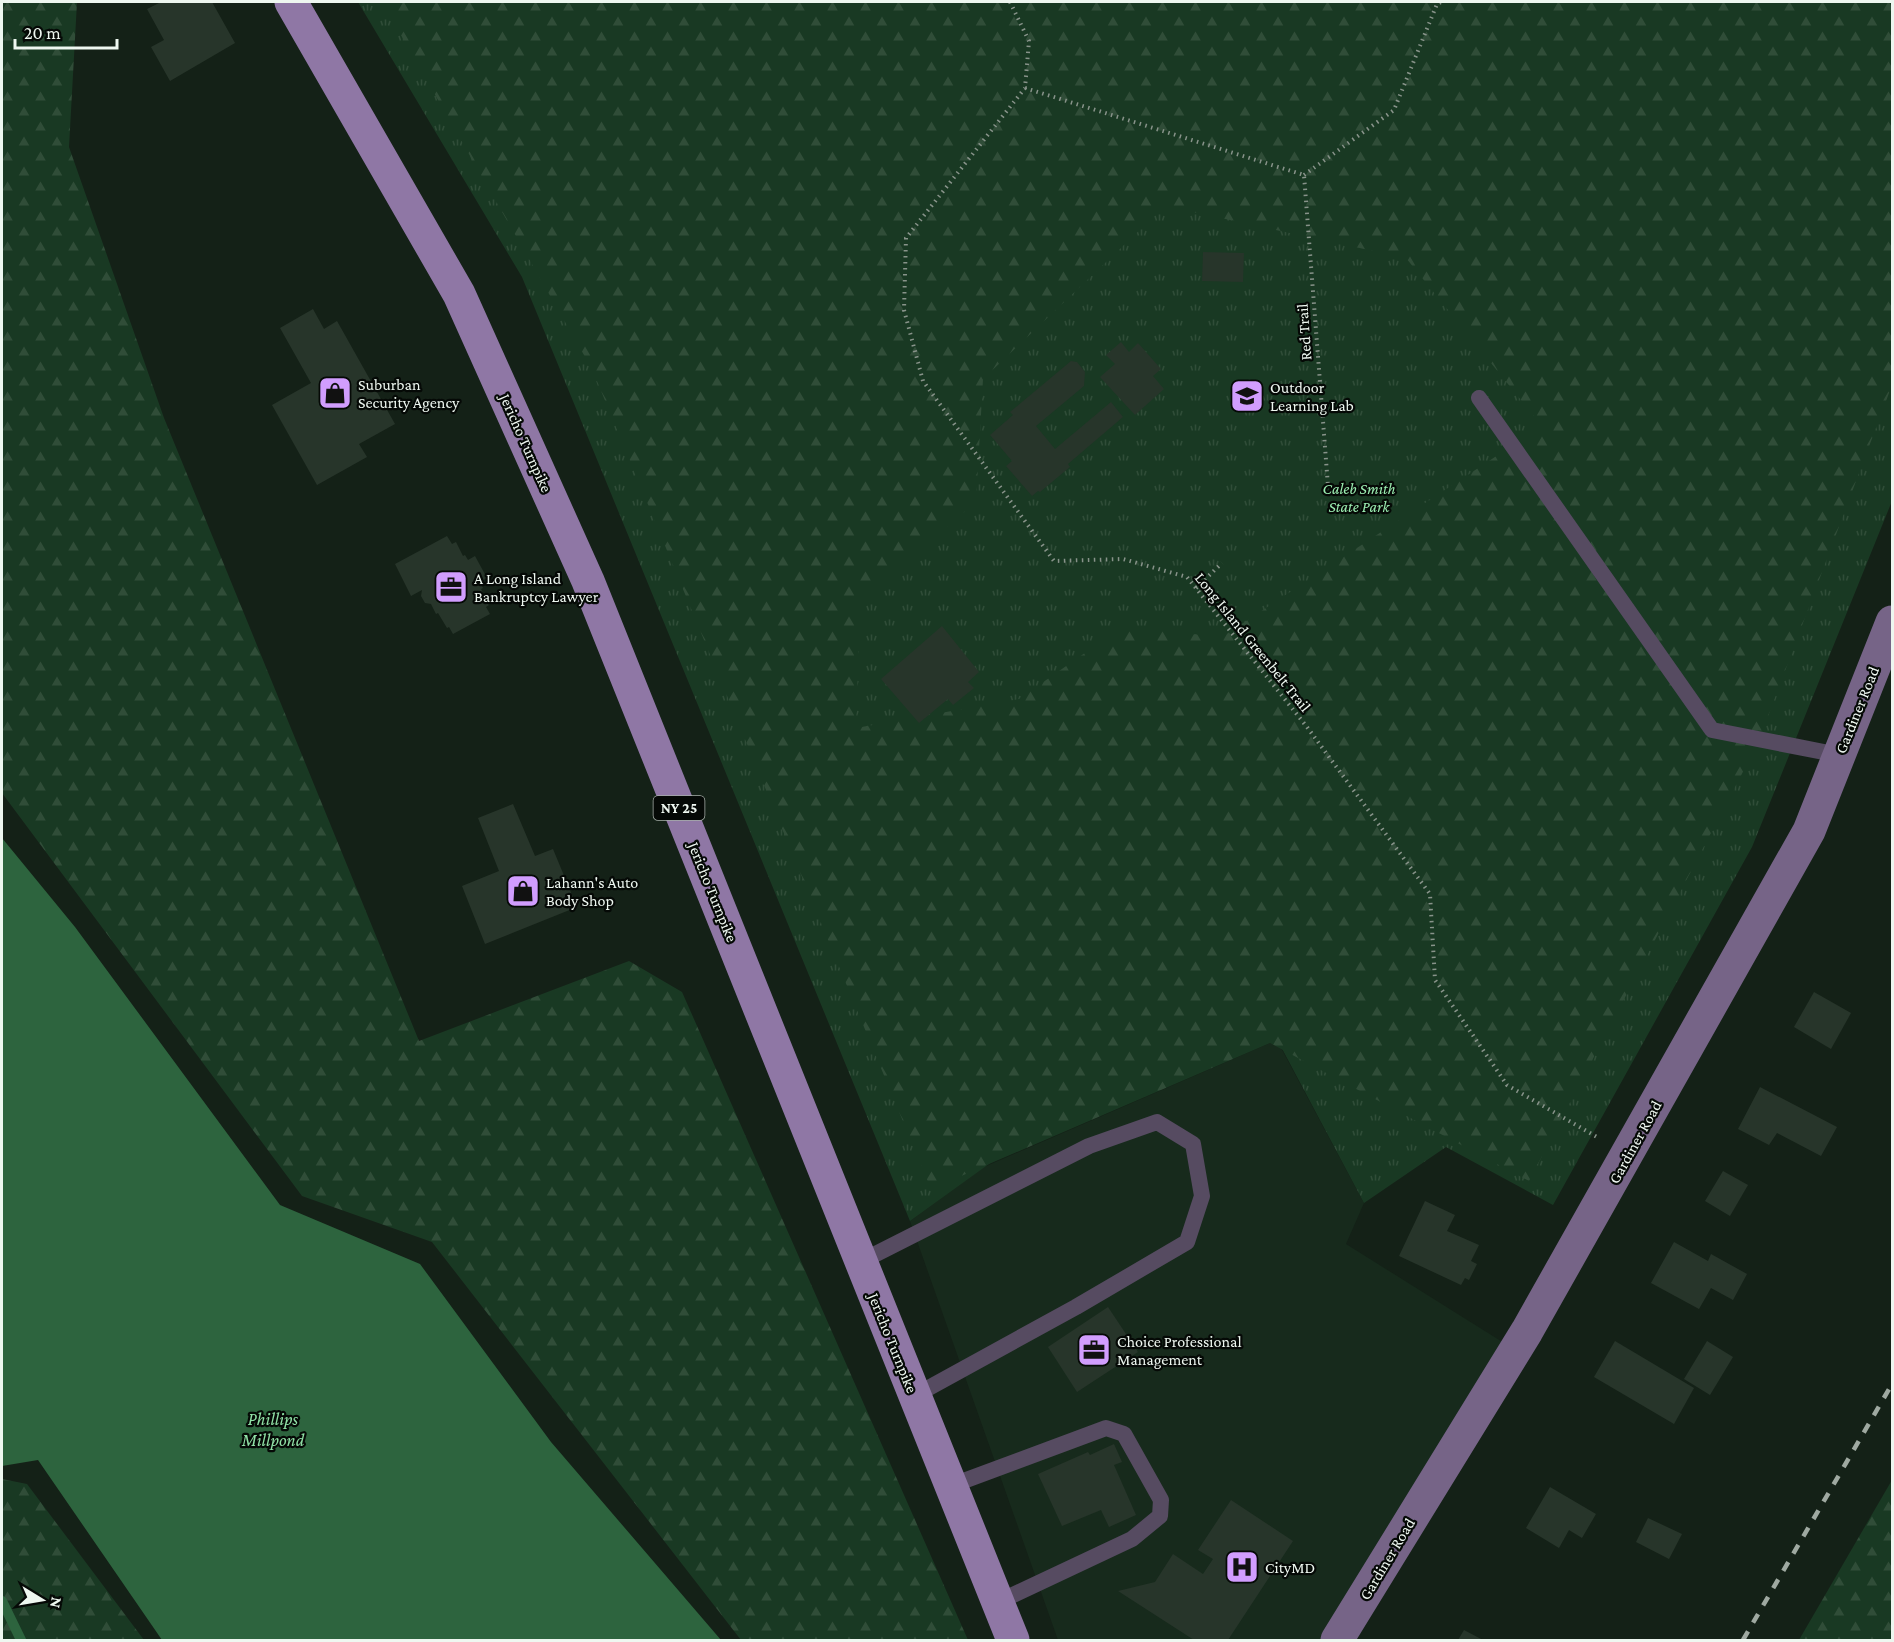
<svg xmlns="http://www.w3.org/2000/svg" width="1894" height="1642" font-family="'Crimson Pro',serif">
<defs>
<pattern id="grass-tufts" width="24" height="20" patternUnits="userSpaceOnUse" patternTransform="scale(1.5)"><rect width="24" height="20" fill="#193923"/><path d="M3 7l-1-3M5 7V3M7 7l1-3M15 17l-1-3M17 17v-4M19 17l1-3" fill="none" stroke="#304d38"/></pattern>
<pattern id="forest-firs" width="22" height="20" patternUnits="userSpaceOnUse" patternTransform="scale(1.5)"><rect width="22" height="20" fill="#193923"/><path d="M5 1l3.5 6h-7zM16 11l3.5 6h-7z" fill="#304d38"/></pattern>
</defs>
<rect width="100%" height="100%" fill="#142117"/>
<!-- built -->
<path fill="#172a1c" d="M 1270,1043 L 1280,1046 L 1364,1203 L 1346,1244 L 1504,1343 L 1321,1640 L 1058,1640 L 910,1221 L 984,1167 Z"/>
<!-- grass -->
<path fill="url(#grass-tufts)" d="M 358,2 L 1892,2 L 1892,501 L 1752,847 L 1553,1205 L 1446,1147 L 1364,1203 L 1245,979 L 910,1221 L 522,277 Z"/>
<!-- forest -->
<g fill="url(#forest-firs)" fill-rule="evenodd">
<path d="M 2,2 L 77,2 L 69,147 L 164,418 L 419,1041 L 629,961 L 682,992 L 968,1640 L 741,1640 L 432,1242 L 302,1196 L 2,793 Z"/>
<path d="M 382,2 L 1892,2 L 1892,385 L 1758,743 L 1529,1181 L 1270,1043 L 931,1189 L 592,369 ZM 1165,206 L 1406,258 L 1542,426 L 1222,637 L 1122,627 L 1019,699 L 856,728 L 860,602 L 976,502 L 983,379 Z"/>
<path d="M 2,1479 L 27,1484 L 144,1640 L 2,1640 Z"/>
<path d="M 1892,1480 L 1892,1640 L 1799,1640 Z"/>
</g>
<!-- water -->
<path fill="#2d643e" d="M 2,838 L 75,927 L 280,1205 L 420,1264 L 551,1442 L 721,1640 L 162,1640 L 38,1460 L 2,1466 Z"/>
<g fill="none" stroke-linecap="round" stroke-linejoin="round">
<!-- stream -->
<path stroke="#2d643e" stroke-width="10" d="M 2,1601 L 21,1640"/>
</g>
<!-- building -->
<g fill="#27352a">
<path d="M 161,2 L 212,2 L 235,43 L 170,81 L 151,47 L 164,40 L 147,9 Z"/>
<path d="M 1203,252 L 1244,253 L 1243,282 L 1202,281 Z"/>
<path d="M 313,309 L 324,329 L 337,321 L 395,424 L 359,444 L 367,457 L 317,485 L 272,405 L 311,383 L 280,328 Z"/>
<path d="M 1121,342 L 1129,352 L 1138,343 L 1161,369 L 1153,376 L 1164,389 L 1135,415 L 1100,377 L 1115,364 L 1106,355 Z"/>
<path d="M 1071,361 L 1077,362 L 1085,372 L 1084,386 L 1036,426 L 1055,449 L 1111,402 L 1123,417 L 1068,464 L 1070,467 L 1040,492 L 1038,491 L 1032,496 L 1006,466 L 1012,461 L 990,435 L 1013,415 L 1010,412 Z"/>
<path d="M 447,536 L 452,544 L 456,542 L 463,556 L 465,555 L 468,560 L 475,556 L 487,578 L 480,582 L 483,588 L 481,589 L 489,605 L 486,607 L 490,614 L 453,634 L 449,627 L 447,628 L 438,613 L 436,614 L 431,604 L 425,603 L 421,596 L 422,590 L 411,596 L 395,564 Z"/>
<path d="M 942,626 L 979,672 L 968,682 L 974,688 L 953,705 L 948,699 L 919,723 L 881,679 Z"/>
<path d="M 513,804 L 535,856 L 553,849 L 577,907 L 485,944 L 462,886 L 499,871 L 478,818 Z"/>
<path d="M 1814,992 L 1851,1013 L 1831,1049 L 1794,1027 Z"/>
<path d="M 1760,1087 L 1837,1127 L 1821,1156 L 1777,1133 L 1769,1145 L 1738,1129 Z"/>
<path d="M 1723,1171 L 1748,1185 L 1730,1216 L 1705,1201 Z"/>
<path d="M 1425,1201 L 1455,1215 L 1447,1231 L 1479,1245 L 1471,1261 L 1477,1264 L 1469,1280 L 1465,1278 L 1461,1285 L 1399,1256 Z"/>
<path d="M 1674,1242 L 1708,1261 L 1711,1254 L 1747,1274 L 1733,1300 L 1711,1288 L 1699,1309 L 1651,1283 Z"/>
<path d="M 1108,1307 L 1138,1352 L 1077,1392 L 1048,1347 Z"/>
<path d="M 1615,1341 L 1694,1388 L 1674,1424 L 1594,1377 Z"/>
<path d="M 1707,1341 L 1733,1357 L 1710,1395 L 1684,1379 Z"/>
<path d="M 1114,1444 L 1122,1462 L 1114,1465 L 1136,1515 L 1109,1527 L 1101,1510 L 1062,1526 L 1038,1474 L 1088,1452 L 1090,1455 Z"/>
<path d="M 1550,1487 L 1596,1514 L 1582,1538 L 1569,1530 L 1559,1548 L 1526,1528 Z"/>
<path d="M 1231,1500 L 1293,1541 L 1228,1640 L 1194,1640 L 1118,1591 L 1155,1582 L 1173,1554 L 1203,1574 L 1213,1559 L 1198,1550 Z"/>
<path d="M 1648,1518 L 1682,1534 L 1669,1559 L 1636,1542 Z"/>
<path d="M 1464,1630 L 1483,1640 L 1458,1640 Z"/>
</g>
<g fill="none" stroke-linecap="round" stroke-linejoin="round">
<!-- path -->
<g stroke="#88938a" stroke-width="4" stroke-dasharray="1.5 4.5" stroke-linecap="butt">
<path d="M 1010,2 L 1029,41 L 1025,88 L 906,238 L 904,310 L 923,381 L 1054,561 L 1123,559 L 1187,577 L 1307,727 L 1430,894 L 1435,980 L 1507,1085 L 1597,1137"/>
<path d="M 1025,88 L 1304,175 L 1328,486"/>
<path d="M 1304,175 L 1394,110 L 1437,4 L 1441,2"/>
<path d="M 1196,588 L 1222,563"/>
</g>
<!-- service -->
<g stroke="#564b61" stroke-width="16">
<path d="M 1479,398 L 1712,730 L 1839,755"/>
<path d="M 860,1262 L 1089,1146 L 1157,1122 L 1193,1144 L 1202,1196 L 1187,1242 L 1076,1307 L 914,1396"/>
<path d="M 950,1486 L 1106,1428 L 1124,1434 L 1161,1500 L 1160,1516 L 1132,1539 L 998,1602"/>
</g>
<!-- secondary -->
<path stroke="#766487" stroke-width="33" d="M 1337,1640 L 1527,1331 L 1809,831 L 1892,622"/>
<!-- primary -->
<path stroke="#8f77a5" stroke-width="33" d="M 291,2 L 459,294 L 588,581 L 1013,1640"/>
<!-- rail -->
<path stroke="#9fa9a1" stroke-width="4.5" stroke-dasharray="10 10" stroke-linecap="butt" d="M 1743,1640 L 1892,1384"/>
</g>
<!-- icons -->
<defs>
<symbol id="shop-square" viewBox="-11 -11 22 22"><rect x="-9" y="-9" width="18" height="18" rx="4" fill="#d19dfe" stroke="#050906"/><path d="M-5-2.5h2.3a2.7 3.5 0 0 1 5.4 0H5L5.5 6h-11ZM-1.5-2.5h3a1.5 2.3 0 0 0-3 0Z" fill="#111"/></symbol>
<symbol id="school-square" viewBox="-11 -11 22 22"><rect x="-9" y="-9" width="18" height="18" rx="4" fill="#d19dfe" stroke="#050906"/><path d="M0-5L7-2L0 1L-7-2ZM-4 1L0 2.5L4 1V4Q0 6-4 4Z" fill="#111"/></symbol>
<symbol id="office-square" viewBox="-11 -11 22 22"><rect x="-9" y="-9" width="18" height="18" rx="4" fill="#d19dfe" stroke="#050906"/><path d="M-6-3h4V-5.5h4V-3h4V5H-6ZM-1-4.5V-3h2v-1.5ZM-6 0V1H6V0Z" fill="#111"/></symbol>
<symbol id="hospital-square" viewBox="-11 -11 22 22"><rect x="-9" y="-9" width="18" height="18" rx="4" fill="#d19dfe" stroke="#050906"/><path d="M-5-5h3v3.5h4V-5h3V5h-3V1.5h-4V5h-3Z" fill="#111"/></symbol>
</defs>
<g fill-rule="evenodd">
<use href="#shop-square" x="316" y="374" width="38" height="38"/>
<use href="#school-square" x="1228" y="377" width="38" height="38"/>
<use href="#office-square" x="432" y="568" width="38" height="38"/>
<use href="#shop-square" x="504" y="872" width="38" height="38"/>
<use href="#office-square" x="1075" y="1331" width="38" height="38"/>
<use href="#hospital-square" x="1223" y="1548" width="38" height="38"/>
</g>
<g text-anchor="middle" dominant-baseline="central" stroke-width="4.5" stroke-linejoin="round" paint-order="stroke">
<!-- shield labels -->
<rect fill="#050906" stroke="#a8b0aa" stroke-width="1.5" x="653.5" y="796" width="51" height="24" rx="4.5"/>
<g font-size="15" font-weight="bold" fill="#eef7f0">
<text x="679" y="808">NY 25</text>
</g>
<!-- street labels -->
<g font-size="16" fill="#eef7f0" stroke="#050906">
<text transform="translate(1304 332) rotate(-94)">Red Trail</text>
<text transform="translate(526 443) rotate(66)">Jericho Turnpike</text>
<text transform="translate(1253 642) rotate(51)">Long Island Greenbelt Trail</text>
<text transform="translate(1857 710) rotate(-68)">Gardiner Road</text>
<text transform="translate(713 892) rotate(68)">Jericho Turnpike</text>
<text transform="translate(1635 1142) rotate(-61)">Gardiner Road</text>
<text transform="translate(893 1343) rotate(68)">Jericho Turnpike</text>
<text transform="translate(1387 1559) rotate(-59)">Gardiner Road</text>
</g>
<!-- poi labels -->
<g font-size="16" fill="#eef7f0" stroke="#050906" text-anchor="start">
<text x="358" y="384">Suburban<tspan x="358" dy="18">Security Agency</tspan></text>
<text x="1270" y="387">Outdoor<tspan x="1270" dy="18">Learning Lab</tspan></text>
<text x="474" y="578">A Long Island<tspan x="474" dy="18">Bankruptcy Lawyer</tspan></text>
<text x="546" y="882">Lahann's Auto<tspan x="546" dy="18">Body Shop</tspan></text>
<text x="1117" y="1341">Choice Professional<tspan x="1117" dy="18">Management</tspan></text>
<text x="1265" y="1567">CityMD</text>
</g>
<!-- park labels -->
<g font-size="16" font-style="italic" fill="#9bedb1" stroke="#050906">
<text x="1359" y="488">Caleb Smith<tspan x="1359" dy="18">State Park</tspan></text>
</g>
<!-- water labels -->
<g font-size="18" font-style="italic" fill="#90e1a6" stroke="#050906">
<text x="273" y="1419">Phillips<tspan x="273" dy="21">Millpond</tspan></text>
</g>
</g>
<!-- border -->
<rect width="1894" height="1642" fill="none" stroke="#eef7f0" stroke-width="6"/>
<!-- north arrow -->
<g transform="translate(42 1600) rotate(101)" stroke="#050906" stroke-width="4.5" paint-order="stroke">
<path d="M0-4.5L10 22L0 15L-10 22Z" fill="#eef7f0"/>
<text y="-9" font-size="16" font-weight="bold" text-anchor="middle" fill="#eef7f0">N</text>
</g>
<!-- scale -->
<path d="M15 39v9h102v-9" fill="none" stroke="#eef7f0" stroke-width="3"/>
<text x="24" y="39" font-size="18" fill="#eef7f0" stroke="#050906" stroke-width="4.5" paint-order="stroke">20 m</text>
</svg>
